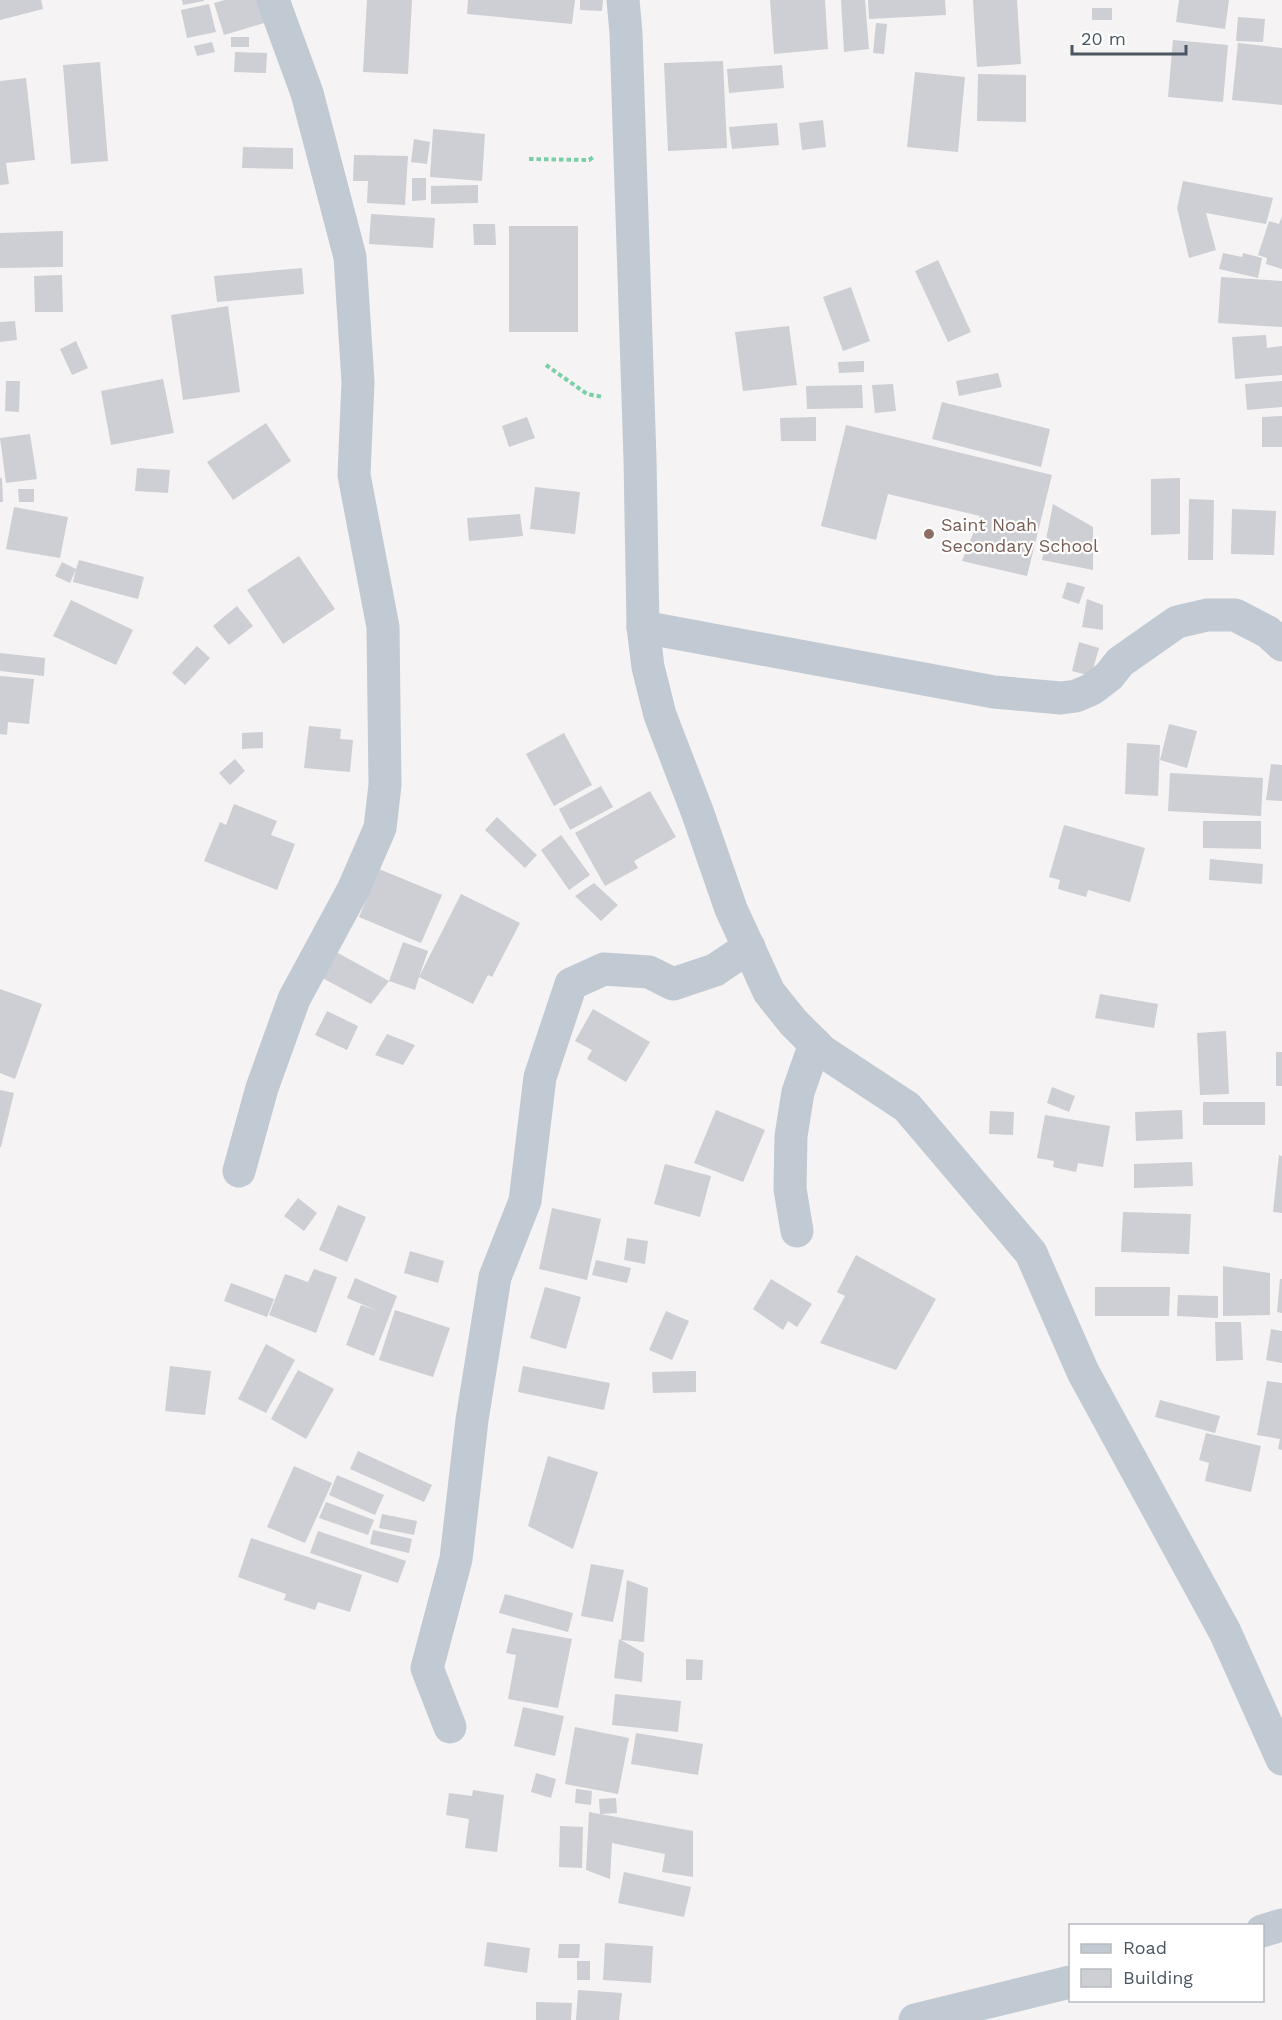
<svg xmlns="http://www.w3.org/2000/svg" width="1282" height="2020" font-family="'Work Sans',sans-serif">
<rect width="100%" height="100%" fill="#f5f3f3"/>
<!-- building -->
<g fill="#cdcfd5">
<path d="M 0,0 L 41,0 L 43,9 L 0,20 Z"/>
<path d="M 182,0 L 204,0 L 204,1 L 183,5 Z"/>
<path d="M 225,0 L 265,0 L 271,21 L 224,35 L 214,3 Z"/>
<path d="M 367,0 L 412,0 L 408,74 L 363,72 Z"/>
<path d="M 468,0 L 575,0 L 572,24 L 467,14 Z"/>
<path d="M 580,0 L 603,0 L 602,11 L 580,10 Z"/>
<path d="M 770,0 L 825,0 L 828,49 L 774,54 Z"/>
<path d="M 841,0 L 865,0 L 869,49 L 844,52 Z"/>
<path d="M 868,0 L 945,0 L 946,15 L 869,19 Z"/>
<path d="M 973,0 L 1017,0 L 1021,64 L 977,67 Z"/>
<path d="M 1179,0 L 1229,0 L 1225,29 L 1176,22 Z"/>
<path d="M 209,4 L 216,32 L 187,38 L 181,10 Z"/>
<rect x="1092" y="8" width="20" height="12"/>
<path d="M 1238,17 L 1265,19 L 1263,42 L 1236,41 Z"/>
<path d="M 876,23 L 887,24 L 884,54 L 873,53 Z"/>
<rect x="231" y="37" width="18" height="10"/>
<path d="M 1173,40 L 1228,45 L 1223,102 L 1168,97 Z"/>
<path d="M 212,42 L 215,52 L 197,56 L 194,46 Z"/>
<path d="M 1238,43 L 1282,48 L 1282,105 L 1232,100 Z"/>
<path d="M 235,52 L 267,53 L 266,73 L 234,72 Z"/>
<path d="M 723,61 L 727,148 L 668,151 L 664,63 Z"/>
<path d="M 100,62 L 108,161 L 71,164 L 63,65 Z"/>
<path d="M 782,65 L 784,88 L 729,93 L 727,69 Z"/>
<path d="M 915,72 L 965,77 L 958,152 L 907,147 Z"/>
<path d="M 978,74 L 1026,75 L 1026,122 L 977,121 Z"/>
<path d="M 26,78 L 35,160 L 6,163 L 9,184 L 0,185 L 0,81 Z"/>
<path d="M 823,120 L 826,147 L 802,150 L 799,123 Z"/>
<path d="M 777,123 L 779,145 L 732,149 L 729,127 Z"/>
<path d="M 433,129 L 485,134 L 482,181 L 430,177 Z"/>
<path d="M 414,139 L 430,142 L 427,164 L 411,162 Z"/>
<path d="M 243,147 L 293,148 L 293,169 L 242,168 Z"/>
<path d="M 354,155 L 408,156 L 405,205 L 367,203 L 368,181 L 353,181 Z"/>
<path d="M 412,178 L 426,178 L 426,200 L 412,201 Z"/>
<path d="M 1183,181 L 1273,198 L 1266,224 L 1206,213 L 1216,250 L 1189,258 L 1177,208 Z"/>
<path d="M 478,185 L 478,203 L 431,204 L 431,186 Z"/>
<path d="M 371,214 L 435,218 L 433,248 L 369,244 Z"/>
<path d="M 1282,216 L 1282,269 L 1266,264 L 1267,258 L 1258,255 L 1269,221 L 1279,224 Z"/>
<path d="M 473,224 L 495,224 L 496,245 L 474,245 Z"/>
<rect x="509" y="226" width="69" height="106"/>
<path d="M 63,231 L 63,267 L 0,268 L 0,233 Z"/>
<path d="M 1223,253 L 1242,257 L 1243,253 L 1262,258 L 1258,278 L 1219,269 Z"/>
<path d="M 938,260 L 971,332 L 948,342 L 915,271 Z"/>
<path d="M 302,268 L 304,294 L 217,302 L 214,276 Z"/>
<path d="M 62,275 L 63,312 L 35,312 L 34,276 Z"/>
<path d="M 1221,277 L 1282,281 L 1282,327 L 1218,323 Z"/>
<path d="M 851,287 L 870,341 L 843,351 L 823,297 Z"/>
<path d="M 228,306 L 240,392 L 183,400 L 171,315 Z"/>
<path d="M 15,321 L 17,340 L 0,342 L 0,322 Z"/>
<path d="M 789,326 L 797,385 L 743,391 L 735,332 Z"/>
<path d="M 1266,335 L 1267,348 L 1282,346 L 1282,375 L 1235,379 L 1232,337 Z"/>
<path d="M 76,341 L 88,368 L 72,375 L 60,349 Z"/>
<path d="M 864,361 L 864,372 L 839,373 L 838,362 Z"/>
<path d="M 998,373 L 1002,387 L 959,396 L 956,381 Z"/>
<path d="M 163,379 L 174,433 L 111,445 L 101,391 Z"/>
<path d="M 6,381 L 20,381 L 19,412 L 5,411 Z"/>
<path d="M 1282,381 L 1282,407 L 1247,410 L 1245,384 Z"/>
<path d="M 893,384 L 896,411 L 875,413 L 872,385 Z"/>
<path d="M 862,385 L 863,408 L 807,409 L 806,386 Z"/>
<path d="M 942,402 L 1050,429 L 1041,467 L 932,439 Z"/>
<path d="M 1282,416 L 1282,447 L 1262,447 L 1262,417 Z"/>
<path d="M 527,417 L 535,438 L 509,447 L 502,426 Z"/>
<path d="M 816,417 L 816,441 L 781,441 L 780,418 Z"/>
<path d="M 266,423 L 291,461 L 233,500 L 207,462 Z"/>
<path d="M 846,425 L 1052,475 L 1027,576 L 962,561 L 980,516 L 888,494 L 876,540 L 821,526 Z"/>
<path d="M 30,434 L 37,479 L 6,483 L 0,438 Z"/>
<path d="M 137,468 L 170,470 L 168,493 L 135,491 Z"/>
<path d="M 0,478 L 2,478 L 3,502 L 0,502 Z"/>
<path d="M 1180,478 L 1180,534 L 1151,535 L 1151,479 Z"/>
<path d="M 535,487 L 580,492 L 575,534 L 530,529 Z"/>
<path d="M 18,489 L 34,489 L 34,502 L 19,502 Z"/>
<path d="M 1189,499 L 1214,500 L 1213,560 L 1188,560 Z"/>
<path d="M 1053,504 L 1093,527 L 1093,570 L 1042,560 Z"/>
<path d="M 14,507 L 68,517 L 60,558 L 6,549 Z"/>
<path d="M 1232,509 L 1276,511 L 1274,555 L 1231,554 Z"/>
<path d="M 520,514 L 523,536 L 469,541 L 467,518 Z"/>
<path d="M 299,556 L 335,609 L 283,644 L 247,590 Z"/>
<path d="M 79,560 L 144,577 L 138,599 L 73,582 L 76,569 L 70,583 L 55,576 L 62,562 L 76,569 Z"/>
<path d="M 1067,582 L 1085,587 L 1079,604 L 1062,598 Z"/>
<path d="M 1087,599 L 1103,605 L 1103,630 L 1082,627 Z"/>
<path d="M 71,600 L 133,630 L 116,665 L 53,636 Z"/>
<path d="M 237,606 L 253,626 L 229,645 L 213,626 Z"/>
<path d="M 1079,642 L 1099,648 L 1091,676 L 1072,671 Z"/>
<path d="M 197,646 L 210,658 L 185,685 L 172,673 Z"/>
<path d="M 0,653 L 45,658 L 44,676 L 0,671 Z"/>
<path d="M 0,676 L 34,679 L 29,724 L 8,722 L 7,735 L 0,734 Z"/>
<path d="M 1169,724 L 1197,731 L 1187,768 L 1160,760 Z"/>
<path d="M 309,726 L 341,729 L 340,739 L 353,740 L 350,772 L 304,768 Z"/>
<path d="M 263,732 L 263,748 L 242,749 L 242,733 Z"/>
<path d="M 564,733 L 592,785 L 554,806 L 526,754 Z"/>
<path d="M 1127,743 L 1160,745 L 1158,796 L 1125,794 Z"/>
<path d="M 235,759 L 245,771 L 230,785 L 219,773 Z"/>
<path d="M 1271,764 L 1282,765 L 1282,801 L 1266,800 Z"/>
<path d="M 1170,773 L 1263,778 L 1261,816 L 1168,811 Z"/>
<path d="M 601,786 L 613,807 L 570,830 L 559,809 Z"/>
<path d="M 650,791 L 676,837 L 634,861 L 638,868 L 605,886 L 575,833 Z"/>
<path d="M 234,804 L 277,821 L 271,835 L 295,844 L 277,890 L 204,861 L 220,822 L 226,825 Z"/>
<path d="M 497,817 L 537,855 L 525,868 L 485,830 Z"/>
<path d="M 1203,821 L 1261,821 L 1261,849 L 1203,848 Z"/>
<path d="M 1064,825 L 1145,848 L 1130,902 L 1088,890 L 1086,897 L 1058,889 L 1060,880 L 1049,877 Z"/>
<path d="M 561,835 L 590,875 L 569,890 L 541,850 Z"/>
<path d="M 1210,859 L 1263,864 L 1262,884 L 1209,880 Z"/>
<path d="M 379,869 L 442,895 L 421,943 L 359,917 Z"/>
<path d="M 594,883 L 618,905 L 601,921 L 575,896 Z"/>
<path d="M 461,894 L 520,923 L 492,977 L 488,975 L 473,1004 L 419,977 L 415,990 L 389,981 L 403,942 L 428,951 L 419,977 Z"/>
<path d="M 327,947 L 389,981 L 371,1004 L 313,973 Z"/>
<path d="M 0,989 L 42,1004 L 15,1079 L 0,1073 Z"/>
<path d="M 1100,994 L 1158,1004 L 1154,1028 L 1095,1018 Z"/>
<path d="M 593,1009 L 650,1042 L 626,1082 L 587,1059 L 592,1050 L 575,1041 Z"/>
<path d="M 327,1011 L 358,1026 L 347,1050 L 315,1035 Z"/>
<path d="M 1226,1031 L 1229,1094 L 1200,1095 L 1197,1033 Z"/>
<path d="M 387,1034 L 415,1045 L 403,1065 L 375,1055 Z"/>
<rect x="1276" y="1052" width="6" height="34"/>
<path d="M 1052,1087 L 1075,1096 L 1069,1112 L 1047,1103 Z"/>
<path d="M 0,1090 L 14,1093 L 1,1147 L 0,1147 Z"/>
<rect x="1203" y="1102" width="62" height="23"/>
<path d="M 716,1110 L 765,1130 L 743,1182 L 694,1163 Z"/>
<path d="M 1182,1110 L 1183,1139 L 1136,1141 L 1135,1112 Z"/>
<path d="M 990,1111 L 1014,1112 L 1013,1135 L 989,1134 Z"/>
<path d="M 1045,1115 L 1110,1126 L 1103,1167 L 1078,1163 L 1076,1172 L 1053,1167 L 1054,1161 L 1037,1158 Z"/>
<path d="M 1279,1155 L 1282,1156 L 1282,1213 L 1273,1212 Z"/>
<path d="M 1192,1162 L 1193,1186 L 1134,1188 L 1134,1164 Z"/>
<path d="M 665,1164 L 711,1176 L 700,1217 L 654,1204 Z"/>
<path d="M 298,1198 L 317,1213 L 304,1231 L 284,1216 Z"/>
<path d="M 338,1205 L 366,1217 L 347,1262 L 319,1250 Z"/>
<path d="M 552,1208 L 601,1219 L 587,1280 L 539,1269 Z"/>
<path d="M 1123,1212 L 1191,1214 L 1189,1254 L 1121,1252 Z"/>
<path d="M 627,1238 L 648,1241 L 645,1264 L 624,1260 Z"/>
<path d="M 410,1251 L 444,1261 L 438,1283 L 404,1273 Z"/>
<path d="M 856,1255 L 936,1299 L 896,1370 L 820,1343 L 845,1296 L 837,1292 Z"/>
<path d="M 596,1260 L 631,1268 L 627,1283 L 592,1275 Z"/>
<path d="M 1223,1266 L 1270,1273 L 1270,1315 L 1223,1316 Z"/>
<path d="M 314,1269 L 337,1277 L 316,1333 L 269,1315 L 285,1274 L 308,1282 Z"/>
<path d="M 355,1278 L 397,1296 L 374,1356 L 346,1345 L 361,1305 L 376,1310 L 347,1298 Z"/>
<path d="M 771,1279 L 812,1304 L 797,1327 L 788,1321 L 783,1330 L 753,1309 Z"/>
<path d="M 1280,1279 L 1282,1279 L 1282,1313 L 1277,1312 Z"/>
<path d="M 231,1283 L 274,1299 L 267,1317 L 224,1301 Z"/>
<path d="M 545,1287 L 581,1297 L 566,1349 L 530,1338 Z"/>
<path d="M 1095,1287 L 1170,1287 L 1169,1316 L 1095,1316 Z"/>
<path d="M 1178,1295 L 1218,1296 L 1218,1318 L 1177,1316 Z"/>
<path d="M 395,1310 L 450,1328 L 433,1377 L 379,1360 Z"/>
<path d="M 666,1311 L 689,1321 L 672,1360 L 649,1350 Z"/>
<path d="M 1215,1322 L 1241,1322 L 1243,1360 L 1216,1361 Z"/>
<path d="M 1271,1329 L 1282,1331 L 1282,1363 L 1266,1360 Z"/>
<path d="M 266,1344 L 295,1360 L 266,1413 L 238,1399 Z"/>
<path d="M 170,1366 L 211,1371 L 205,1415 L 165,1411 Z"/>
<path d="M 523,1366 L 610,1383 L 604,1410 L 518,1392 Z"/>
<path d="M 298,1370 L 334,1389 L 306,1439 L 271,1419 Z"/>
<path d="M 696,1371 L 696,1392 L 653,1393 L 652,1372 Z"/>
<path d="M 1267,1381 L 1282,1383 L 1282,1450 L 1278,1449 L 1280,1439 L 1257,1435 Z"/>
<path d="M 1160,1400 L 1220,1416 L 1215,1433 L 1155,1417 Z"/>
<path d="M 1206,1433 L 1261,1446 L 1251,1492 L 1205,1481 L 1209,1463 L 1199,1460 Z"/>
<path d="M 358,1451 L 432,1485 L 424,1502 L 350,1469 Z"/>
<path d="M 548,1456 L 598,1472 L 573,1549 L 528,1526 Z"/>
<path d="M 294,1466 L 332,1483 L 305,1543 L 267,1527 Z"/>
<path d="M 337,1475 L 384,1495 L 375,1515 L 329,1495 Z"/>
<path d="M 326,1502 L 374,1520 L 368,1535 L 319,1518 Z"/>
<path d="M 382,1514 L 417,1521 L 414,1535 L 379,1528 Z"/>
<path d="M 373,1530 L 412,1539 L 409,1553 L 370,1544 Z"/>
<path d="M 318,1531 L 406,1561 L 398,1583 L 310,1553 Z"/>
<path d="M 251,1538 L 362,1575 L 350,1612 L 318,1602 L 315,1610 L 284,1600 L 286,1594 L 238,1577 Z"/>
<path d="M 591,1564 L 624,1570 L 613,1622 L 581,1616 Z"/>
<path d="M 627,1580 L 648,1588 L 644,1642 L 621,1640 L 644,1653 L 642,1682 L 614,1678 L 619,1639 L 621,1640 Z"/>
<path d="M 505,1594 L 573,1613 L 568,1632 L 499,1613 Z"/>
<path d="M 512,1628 L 572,1639 L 558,1708 L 508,1699 L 516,1655 L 506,1653 Z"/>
<path d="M 686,1659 L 703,1660 L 702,1680 L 686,1680 Z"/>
<path d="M 615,1694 L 681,1701 L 678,1732 L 612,1725 Z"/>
<path d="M 523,1707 L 564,1716 L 555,1756 L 514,1746 Z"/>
<path d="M 575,1727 L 629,1738 L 618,1794 L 565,1784 Z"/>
<path d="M 636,1733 L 703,1744 L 698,1775 L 631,1764 Z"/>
<path d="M 536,1773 L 556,1779 L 551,1798 L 531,1792 Z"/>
<path d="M 576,1789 L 592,1791 L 591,1805 L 575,1803 Z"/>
<path d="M 473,1790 L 504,1795 L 497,1852 L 465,1848 L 469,1819 L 446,1815 L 449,1793 L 472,1796 Z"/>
<path d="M 616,1798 L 617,1813 L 600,1814 L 599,1799 Z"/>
<path d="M 589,1812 L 693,1831 L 693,1877 L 662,1872 L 665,1854 L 612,1843 L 610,1879 L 586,1870 Z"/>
<path d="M 560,1826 L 583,1827 L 582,1868 L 559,1867 Z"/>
<path d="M 624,1872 L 691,1887 L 684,1917 L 618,1903 Z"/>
<path d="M 487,1942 L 530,1948 L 527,1973 L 484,1966 Z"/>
<path d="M 605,1943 L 653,1946 L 651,1983 L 603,1980 Z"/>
<path d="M 559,1944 L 580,1944 L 579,1958 L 558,1958 Z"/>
<rect x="577" y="1961" width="13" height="19"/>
<path d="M 578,1990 L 622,1993 L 619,2020 L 576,2020 Z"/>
<path d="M 536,2002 L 572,2003 L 571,2020 L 536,2020 Z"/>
</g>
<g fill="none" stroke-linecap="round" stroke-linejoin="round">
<!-- path -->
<g stroke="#7ad0a6" stroke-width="4" stroke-dasharray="4.5 3" stroke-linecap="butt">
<path d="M 529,159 L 589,160 L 595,156"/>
<path d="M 546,365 L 587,394 L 603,397"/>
</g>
<!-- minor -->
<g stroke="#c1cad2" stroke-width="33">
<path d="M 623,0 L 626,33 L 640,459 L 643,627 L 648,667 L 660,715 L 697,811 L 731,909 L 769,992 L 793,1022 L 822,1051 L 907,1107 L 1031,1253 L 1083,1372 L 1225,1632 L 1282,1759"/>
<path d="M 643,627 L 994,692 L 1061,698 L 1076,696 L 1092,689 L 1109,676 L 1120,662 L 1177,622 L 1207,615 L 1235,615 L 1268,632 L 1282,645"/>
<path d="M 239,1171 L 262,1088 L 294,999 L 353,890 L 380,828 L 385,785 L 383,627 L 354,475 L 358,382 L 350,257 L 307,93 L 273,0"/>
<path d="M 797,1231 L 790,1189 L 791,1136 L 798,1092 L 815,1044"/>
<path d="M 450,1727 L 427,1668 L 456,1559 L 472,1420 L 495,1277 L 525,1201 L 540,1077 L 571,984 L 604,969 L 649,972 L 673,984 L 715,970 L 749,947"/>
<path d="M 1262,1931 L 1282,1925"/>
<path d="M 915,2020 L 1070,1982"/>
</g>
</g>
<!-- markers -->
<circle fill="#8d6e63" stroke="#fff" stroke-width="2" cx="929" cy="534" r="6"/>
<g text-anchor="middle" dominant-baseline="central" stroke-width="4.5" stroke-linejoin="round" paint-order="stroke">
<!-- education labels -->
<g font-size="18" fill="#785e54" stroke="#fff" text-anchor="start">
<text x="941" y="524">Saint Noah<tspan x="941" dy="21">Secondary School</tspan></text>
</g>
</g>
<!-- legend -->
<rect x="1069" y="1924" width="195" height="78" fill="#ffffff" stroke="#b7bbc0" stroke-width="1.5"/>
<rect x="1081" y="1944" width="30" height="9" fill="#c1cad2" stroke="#b7bbc0" stroke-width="1.5"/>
<text x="1123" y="1954" font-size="18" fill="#4a5661">Road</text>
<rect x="1081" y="1969" width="30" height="18" fill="#cdcfd5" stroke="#b7bbc0" stroke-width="1.5"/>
<text x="1123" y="1984" font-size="18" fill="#4a5661">Building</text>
<!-- scale -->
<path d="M1072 45v9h114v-9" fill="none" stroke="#4a5661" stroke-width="3"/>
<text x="1081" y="45" font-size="18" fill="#4a5661" stroke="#ffffff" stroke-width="4.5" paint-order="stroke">20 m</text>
</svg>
